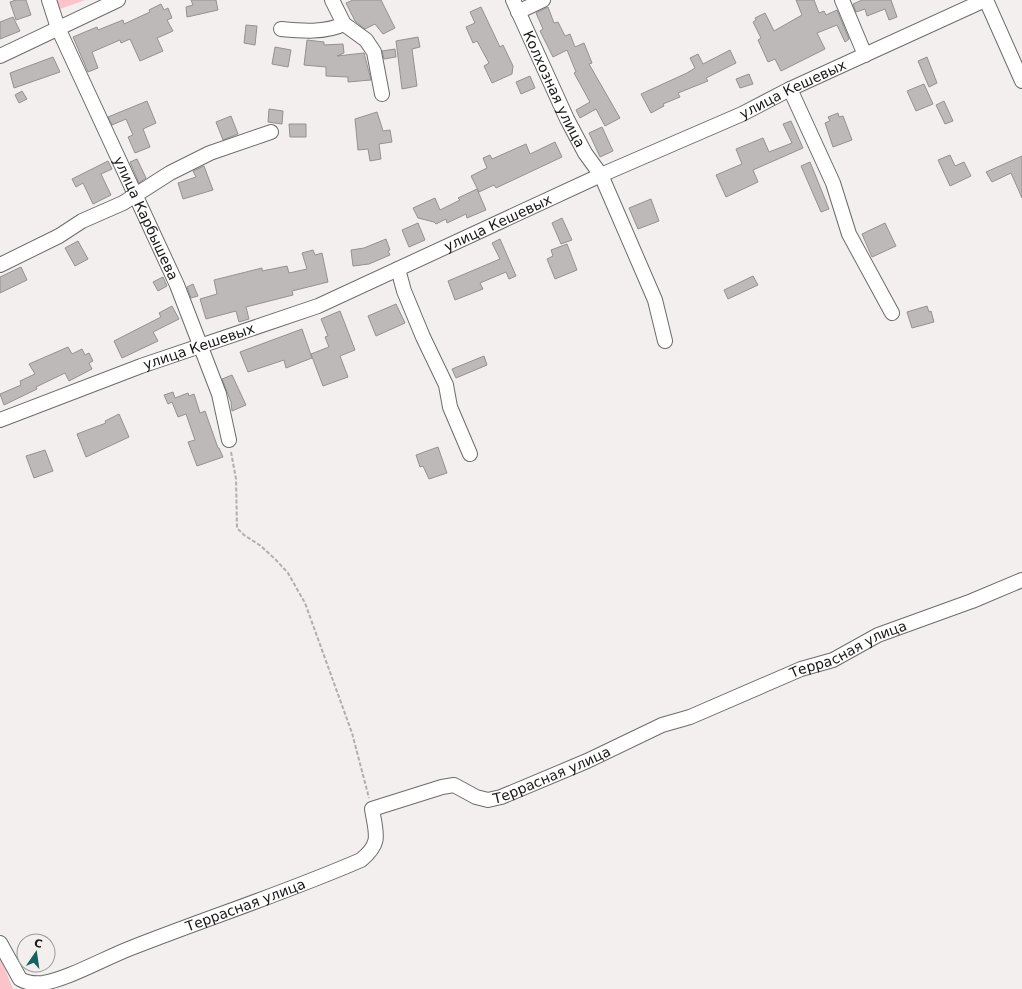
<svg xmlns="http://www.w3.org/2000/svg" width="1022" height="989" font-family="'DejaVu Sans',sans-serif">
<rect width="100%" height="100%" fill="#f3efef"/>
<!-- green -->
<g fill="#fdc3ca">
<path d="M 55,0 L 85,0 L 60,9 Z"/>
<path d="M 0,957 L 13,989 L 0,989 Z"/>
</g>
<!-- building -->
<g fill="#bdb9b9" stroke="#959192">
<path d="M 16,0 L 26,0 L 31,15 L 16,20 L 10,2 Z"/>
<path d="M 191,0 L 216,0 L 218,10 L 187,17 L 186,7 L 193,5 Z"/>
<path d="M 353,0 L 381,0 L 395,28 L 383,34 L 375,24 L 365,29 L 355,21 L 346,3 Z"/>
<path d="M 796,0 L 814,0 L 819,13 L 824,11 L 826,15 L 837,10 L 849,39 L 845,42 L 837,25 L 817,33 L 825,49 L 781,71 L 775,59 L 768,62 L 758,40 L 761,38 L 753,22 L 756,20 L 755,18 L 765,13 L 774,31 L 802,15 Z"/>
<path d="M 862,0 L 891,0 L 897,17 L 889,20 L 885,9 L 867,16 L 865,9 L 856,12 L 853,4 Z"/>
<path d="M 161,4 L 164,10 L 168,8 L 172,18 L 167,20 L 173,31 L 157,38 L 163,51 L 140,61 L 130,39 L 121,43 L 120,40 L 92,52 L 98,68 L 88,72 L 73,37 L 97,27 L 98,30 L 123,20 L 124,24 L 150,12 L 149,10 Z"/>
<path d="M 481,7 L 500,47 L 503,45 L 513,66 L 512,74 L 492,83 L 484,66 L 489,63 L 477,41 L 473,43 L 466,27 L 475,23 L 470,12 Z"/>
<path d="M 548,7 L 554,23 L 558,22 L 565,36 L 570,34 L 575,47 L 584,43 L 592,63 L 589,64 L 620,118 L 605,126 L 596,109 L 580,118 L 576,110 L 590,102 L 574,73 L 576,72 L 567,50 L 553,57 L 540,31 L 543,29 L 536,13 Z"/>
<path d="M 13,17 L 20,31 L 0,39 L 0,22 Z"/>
<path d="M 246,25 L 257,26 L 255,45 L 244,43 Z"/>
<path d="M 418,37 L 420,47 L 412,49 L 417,86 L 402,89 L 396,41 Z"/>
<path d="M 307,40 L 324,42 L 324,45 L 343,44 L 344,53 L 337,56 L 364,53 L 371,80 L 348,82 L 348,77 L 326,76 L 326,67 L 304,65 Z"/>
<path d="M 275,47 L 291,50 L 288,67 L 272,64 Z"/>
<path d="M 395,49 L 396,57 L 384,59 L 382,51 Z"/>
<path d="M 730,50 L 736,63 L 706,78 L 708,81 L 678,93 L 680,97 L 663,104 L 664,106 L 651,113 L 641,94 L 687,73 L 695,68 L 690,58 L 698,54 L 703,64 Z"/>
<path d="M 53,57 L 60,72 L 14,88 L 10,73 Z"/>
<path d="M 927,57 L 937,83 L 929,87 L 918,61 Z"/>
<path d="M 749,74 L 753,84 L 740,88 L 736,79 Z"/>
<path d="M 530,76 L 535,88 L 521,94 L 516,82 Z"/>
<path d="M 924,84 L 933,104 L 916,111 L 907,91 Z"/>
<path d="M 22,91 L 27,99 L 19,103 L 15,95 Z"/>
<path d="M 147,101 L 156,123 L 143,129 L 150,147 L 135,153 L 128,137 L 133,135 L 126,119 L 112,125 L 108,117 Z"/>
<path d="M 944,101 L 953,121 L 945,124 L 936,105 Z"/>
<path d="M 269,109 L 283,111 L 282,124 L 268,122 Z"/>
<path d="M 377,112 L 383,131 L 390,130 L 392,142 L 379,144 L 381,159 L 370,161 L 368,149 L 358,150 L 355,119 Z"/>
<path d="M 838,113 L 839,117 L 843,116 L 852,140 L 833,147 L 825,123 L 830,121 L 828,117 Z"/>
<path d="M 231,116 L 238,134 L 223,140 L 216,122 Z"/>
<path d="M 791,121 L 803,148 L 753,170 L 758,182 L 726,197 L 716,175 L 742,164 L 736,149 L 763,138 L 769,152 L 792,143 L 783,124 Z"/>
<path d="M 289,124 L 306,124 L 306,137 L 290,137 Z"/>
<path d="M 602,127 L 613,151 L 600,157 L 589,133 Z"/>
<path d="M 555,142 L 562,157 L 496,188 L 494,185 L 479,192 L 471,176 L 487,168 L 483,158 L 490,155 L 492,159 L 526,144 L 530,154 Z"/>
<path d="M 950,155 L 955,166 L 964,162 L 971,176 L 950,186 L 938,160 Z"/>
<path d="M 1022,156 L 1022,198 L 1011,173 L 992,182 L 986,172 Z"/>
<path d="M 137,159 L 146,178 L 139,183 L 130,162 Z"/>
<path d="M 108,161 L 112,169 L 101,174 L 111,195 L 93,204 L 83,183 L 76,187 L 72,179 Z"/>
<path d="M 810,162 L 829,209 L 821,212 L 801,166 Z"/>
<path d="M 204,166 L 213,190 L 183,199 L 178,183 L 196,177 L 193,171 Z"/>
<path d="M 477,189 L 486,210 L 467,218 L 466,214 L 447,223 L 446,219 L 436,224 L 434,222 L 418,218 L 413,208 L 435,198 L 440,210 L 460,200 L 458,198 Z"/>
<path d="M 651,199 L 659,221 L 638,229 L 629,208 Z"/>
<path d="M 562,218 L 572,240 L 561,244 L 552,223 Z"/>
<path d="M 418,223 L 425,240 L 409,247 L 402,230 Z"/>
<path d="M 885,223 L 896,246 L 872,257 L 862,234 Z"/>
<path d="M 386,239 L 390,250 L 388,251 L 390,255 L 369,264 L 353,266 L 351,250 L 364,248 Z"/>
<path d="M 500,239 L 516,276 L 509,279 L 506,272 L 480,283 L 483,289 L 455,300 L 448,281 L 500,259 L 492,243 Z"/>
<path d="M 78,241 L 88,259 L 75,266 L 65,248 Z"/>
<path d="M 567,244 L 577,270 L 555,279 L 547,259 L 553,256 L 551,250 Z"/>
<path d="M 313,250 L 315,255 L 322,253 L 328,282 L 292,291 L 293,295 L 246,307 L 249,319 L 239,322 L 236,311 L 206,319 L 200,299 L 217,294 L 214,280 L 262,268 L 262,271 L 287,266 L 289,273 L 307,269 L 302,253 Z"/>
<path d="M 21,267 L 27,280 L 0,293 L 0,277 Z"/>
<path d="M 753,276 L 758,285 L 728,299 L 724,290 Z"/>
<path d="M 163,277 L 167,286 L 158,291 L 153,282 Z"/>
<path d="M 193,284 L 198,296 L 191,298 L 187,287 Z"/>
<path d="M 396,304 L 405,323 L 376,336 L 368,316 Z"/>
<path d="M 172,306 L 179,319 L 153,332 L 158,341 L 122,358 L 114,341 L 161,317 L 159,313 Z"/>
<path d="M 927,306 L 929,312 L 931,311 L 934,322 L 912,328 L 907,312 Z"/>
<path d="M 340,311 L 355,350 L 340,356 L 348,377 L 323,386 L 311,354 L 329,347 L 325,337 L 328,336 L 321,319 Z"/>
<path d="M 302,329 L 312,358 L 286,368 L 284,360 L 248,372 L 240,352 Z"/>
<path d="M 68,347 L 72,354 L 82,349 L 85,355 L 89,353 L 93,361 L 89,363 L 92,369 L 69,381 L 65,373 L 36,387 L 37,389 L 4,405 L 0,394 L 21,385 L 20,381 L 35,374 L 29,364 Z"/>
<path d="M 484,356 L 487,365 L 456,378 L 452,369 Z"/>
<path d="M 232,375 L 246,405 L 232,411 L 231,402 L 222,379 Z"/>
<path d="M 173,392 L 175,398 L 188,393 L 189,396 L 194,394 L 200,413 L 205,411 L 218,448 L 219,448 L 223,457 L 197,466 L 188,442 L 195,440 L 186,414 L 178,417 L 172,402 L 168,404 L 164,395 Z"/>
<path d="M 119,414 L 129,437 L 86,457 L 77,434 L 106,423 L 105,421 Z"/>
<path d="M 438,447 L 447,473 L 429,479 L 423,466 L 420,467 L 416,455 Z"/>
<path d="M 45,450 L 53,471 L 34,478 L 26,456 Z"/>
</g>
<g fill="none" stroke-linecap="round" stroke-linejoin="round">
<defs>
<g id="minor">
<path id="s1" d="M 49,0 L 58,28 L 177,285 L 219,394 L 229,440"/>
<path d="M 332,0 L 344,24 L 366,40 L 374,52 L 382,94"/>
<path id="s2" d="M 513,0 L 567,119 L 585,153 L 601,175 L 655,300 L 665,341"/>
<path d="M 842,0 L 865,55"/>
<path d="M 986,0 L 1022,81"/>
<path d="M 518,12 L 543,0"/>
<path d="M 281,29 C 302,31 325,33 344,24"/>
<path d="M 0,56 L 118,0"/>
<path d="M 790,89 L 833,183 L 849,234 L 892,313"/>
<path d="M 0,265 L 59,236 L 82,221 L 123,203 L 170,173 L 210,153 L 271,132"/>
<path d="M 398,269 L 404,291 L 423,337 L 446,385 L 450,407 L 470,454"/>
<path id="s3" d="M 0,420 L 141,366 L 318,306 L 601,175 L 742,114 L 790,89 L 985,0"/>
<path id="s4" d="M 0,943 L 20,979 C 27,983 35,984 43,983 C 68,979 105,958 131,948 C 207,918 285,893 361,860 C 382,843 376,834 372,809 L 442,787 L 454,785 L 476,797 L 488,800 L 501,797 L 587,761 L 662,725 L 690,717 L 801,669 L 833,660 L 878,635 L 972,601 L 1022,580"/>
</g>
</defs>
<!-- minor casing -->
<use href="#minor" stroke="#6e6b6b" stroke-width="16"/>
<!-- path -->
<path stroke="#b1aeae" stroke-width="2" stroke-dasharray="4 2" stroke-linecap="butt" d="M 231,452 L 236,479 L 237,528 L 244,535 L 261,546 L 276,560 L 288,573 L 305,603 L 352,733 L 369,798"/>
<!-- minor -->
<use href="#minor" stroke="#fff" stroke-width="14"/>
</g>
<g text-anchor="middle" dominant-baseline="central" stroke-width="3" stroke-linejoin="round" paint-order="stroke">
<!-- street labels -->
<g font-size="14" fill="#191818" stroke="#f3efef">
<text stroke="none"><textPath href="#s2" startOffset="98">Колхозная улица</textPath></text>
<text stroke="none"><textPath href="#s3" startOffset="860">улица Кешевых</textPath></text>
<text stroke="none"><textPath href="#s1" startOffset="239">улица Карбышева</textPath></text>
<text stroke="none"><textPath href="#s3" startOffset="536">улица Кешевых</textPath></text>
<text stroke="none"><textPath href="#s3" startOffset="212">улица Кешевых</textPath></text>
<text stroke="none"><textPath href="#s4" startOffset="977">Террасная улица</textPath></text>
<text stroke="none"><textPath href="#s4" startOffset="654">Террасная улица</textPath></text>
<text stroke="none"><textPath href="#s4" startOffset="282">Террасная улица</textPath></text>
</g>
</g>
<!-- north arrow -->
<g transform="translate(36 953) rotate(13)"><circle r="19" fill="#f3efef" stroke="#9c9999"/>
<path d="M0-3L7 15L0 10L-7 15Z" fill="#14635f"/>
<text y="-6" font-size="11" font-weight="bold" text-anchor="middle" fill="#191818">С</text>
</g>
</svg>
